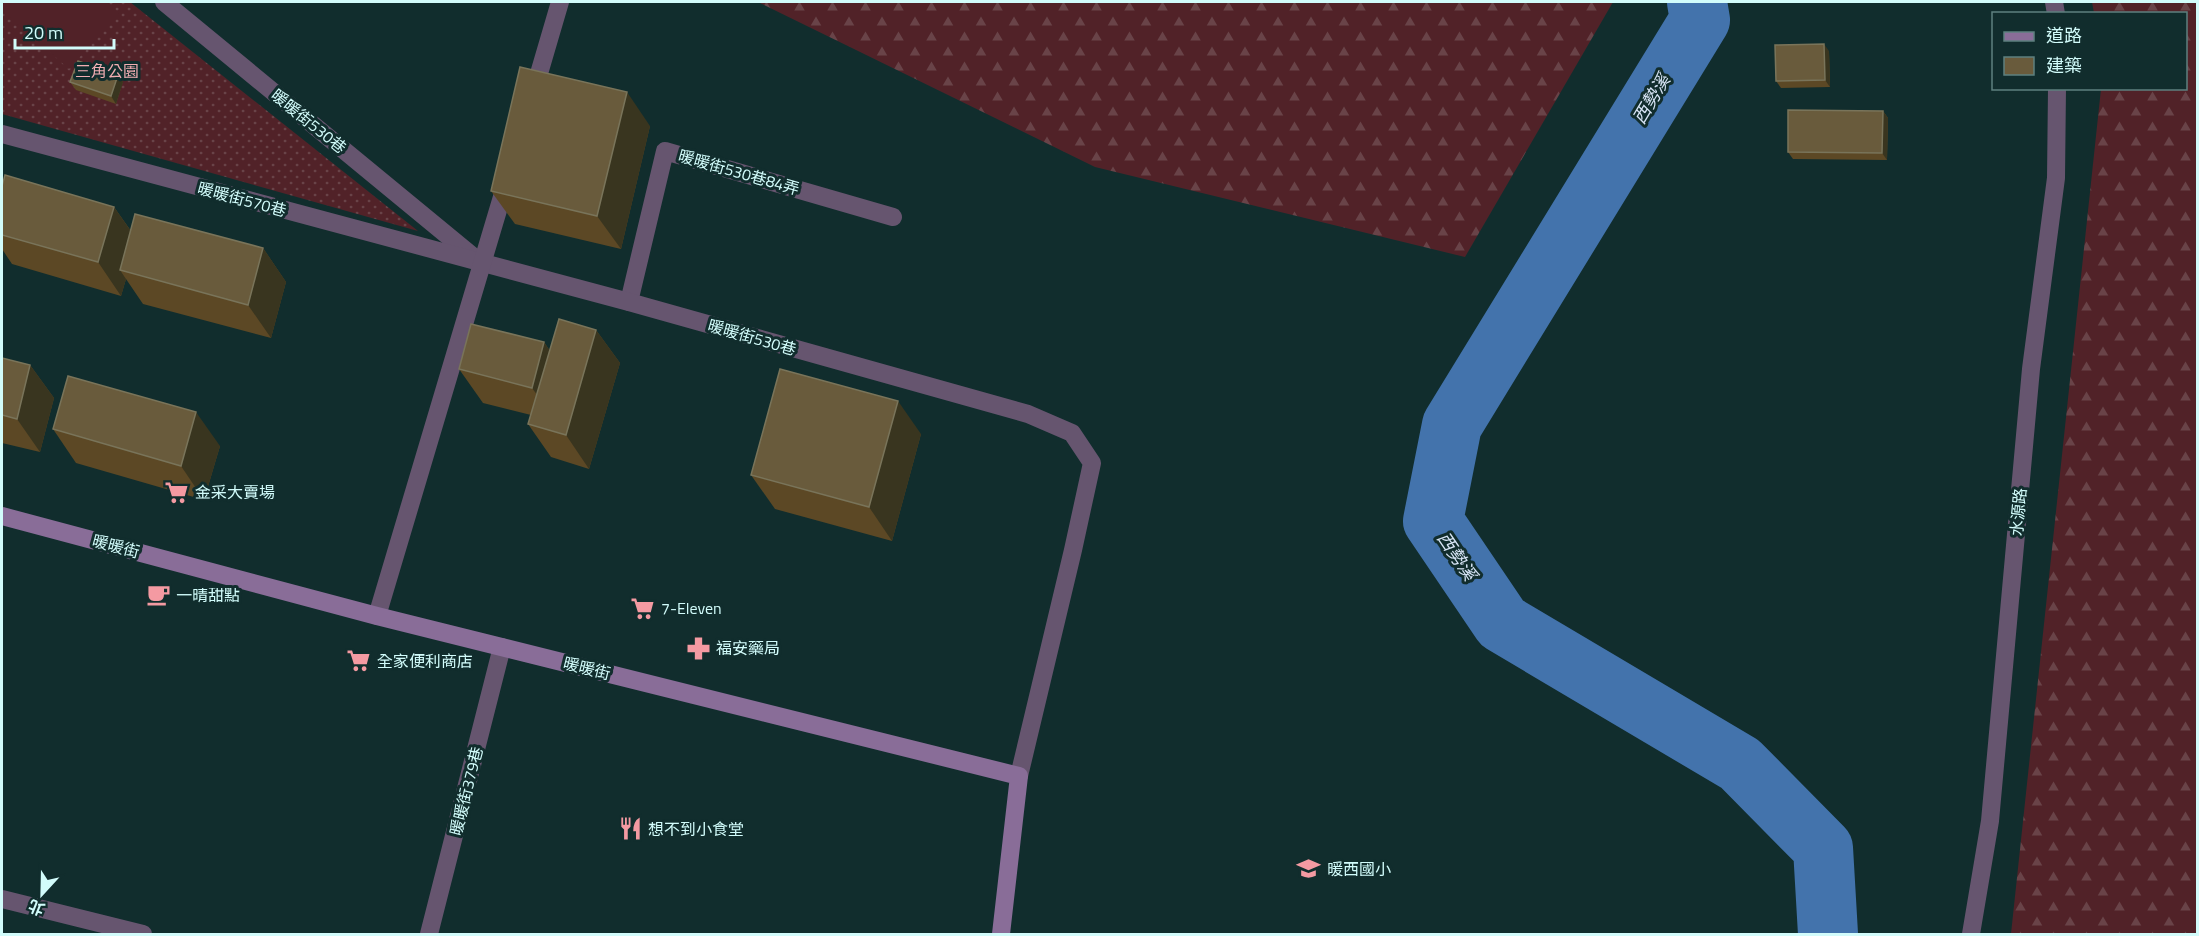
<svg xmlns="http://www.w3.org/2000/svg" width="2199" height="936" font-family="'Titillium Web','Noto Sans TC',sans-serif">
<defs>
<pattern id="grass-dots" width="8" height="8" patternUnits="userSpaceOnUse" patternTransform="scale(1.5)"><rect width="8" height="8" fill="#512228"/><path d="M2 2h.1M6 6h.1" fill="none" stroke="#694348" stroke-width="1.8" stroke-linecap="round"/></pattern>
<pattern id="forest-firs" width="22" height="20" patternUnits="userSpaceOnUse" patternTransform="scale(1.5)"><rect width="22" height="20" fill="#512228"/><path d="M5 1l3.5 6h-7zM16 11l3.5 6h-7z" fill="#694348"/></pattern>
</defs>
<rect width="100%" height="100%" fill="#112d2d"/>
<!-- grass -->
<path fill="url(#grass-dots)" d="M 2,2 L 130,2 L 418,231 L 2,114 Z"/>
<!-- forest -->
<g fill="url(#forest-firs)">
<path d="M 758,2 L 1613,2 L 1465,257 L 1095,167 Z"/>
<path d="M 2092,2 L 2197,2 L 2197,934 L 2011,934 L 2101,89 L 2186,88 L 2186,14 L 2094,13 Z"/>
</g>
<!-- garden -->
<path fill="#512228" d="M 2,2 L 106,2 L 119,13 L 69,69 L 2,10 Z"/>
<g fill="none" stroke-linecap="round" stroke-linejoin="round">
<!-- river -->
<path stroke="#4373ac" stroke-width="60" d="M 1697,2 L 1700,20 L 1452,425 L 1433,521 L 1502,623 L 1740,764 L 1823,848 L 1828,934"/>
<!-- lane -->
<path stroke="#66556f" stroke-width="18" d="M 629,302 L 665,151 L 893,217"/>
<!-- street -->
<g stroke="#66556f" stroke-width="18">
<path d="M 164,2 L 476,259"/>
<path d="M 2054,2 L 2056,14"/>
<path d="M 533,94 L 560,2"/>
<path d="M 2,134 L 629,302 L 1028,414 L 1072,433 L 1092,463 L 1073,550 L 1019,776"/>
<path d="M 377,616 L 507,180"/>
<path d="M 2,899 L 143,934"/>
<path d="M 429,934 L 502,647"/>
<path d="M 1971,934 L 1990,821 L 2031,369 L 2056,178 L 2057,88"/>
</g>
<!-- secondary -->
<path stroke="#896d98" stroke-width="18" d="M 2,516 L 377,616 L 1019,776 L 1001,934"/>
</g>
<!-- wall -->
<g fill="#5c4825">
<path d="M 1829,51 L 1830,87 L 1781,88 L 1776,81 Z"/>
<path d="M 118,75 L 123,82 L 116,104 L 76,90 L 70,82 Z"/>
<path d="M 1883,111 L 1888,118 L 1887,160 L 1793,159 L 1788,152 Z"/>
<path d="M 650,126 L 621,249 L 515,224 L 491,191 Z"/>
<path d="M 2,186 L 114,207 L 131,231 L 263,248 L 286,282 L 271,338 L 143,304 L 126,279 L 121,296 L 12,264 L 2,249 Z"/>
<path d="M 596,330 L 620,363 L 589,469 L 551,457 L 528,424 L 531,415 L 483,403 L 459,369 L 544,342 L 550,351 Z"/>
<path d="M 2,358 L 30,365 L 54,398 L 40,452 L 2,443 Z"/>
<path d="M 53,429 L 220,446 L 204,500 L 76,463 Z"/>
<path d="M 921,434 L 892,541 L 775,509 L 751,475 Z"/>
</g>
<!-- shaded-wall -->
<g fill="#39351f">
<path d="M 1824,44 L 1829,51 L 1830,87 L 1825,80 Z"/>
<path d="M 118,75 L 123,82 L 116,104 L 111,96 Z"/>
<path d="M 627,92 L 650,126 L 621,249 L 597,216 Z"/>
<path d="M 1883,111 L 1888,118 L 1887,160 L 1882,153 Z"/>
<path d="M 114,207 L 137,240 L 120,270 L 126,279 L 121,296 L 98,262 Z"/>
<path d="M 263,248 L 286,282 L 271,338 L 248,305 Z"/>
<path d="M 596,330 L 620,363 L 589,469 L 566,435 Z"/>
<path d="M 544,342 L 567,376 L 556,421 L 532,388 Z"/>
<path d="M 30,365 L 54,398 L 40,452 L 17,419 Z"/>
<path d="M 898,401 L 921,434 L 892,541 L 869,507 Z"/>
<path d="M 196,412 L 220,446 L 204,500 L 181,466 Z"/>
</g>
<!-- building -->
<g fill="#695b3c" stroke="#79745a" stroke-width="1.5">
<path d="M 1824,44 L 1825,80 L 1776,81 L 1775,45 Z"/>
<path d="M 78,61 L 118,75 L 111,96 L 70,82 Z"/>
<path d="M 520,67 L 627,92 L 597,216 L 491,191 Z"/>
<path d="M 1788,110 L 1883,111 L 1882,153 L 1788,152 Z"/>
<path d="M 5,175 L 114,207 L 98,262 L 2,235 L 2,186 Z"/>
<path d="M 135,214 L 263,248 L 248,305 L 120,270 Z"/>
<path d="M 559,319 L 596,330 L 566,435 L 528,424 Z"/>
<path d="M 471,324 L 544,342 L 532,388 L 459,369 Z"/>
<path d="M 2,358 L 30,365 L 17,419 L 2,415 Z"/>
<path d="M 780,369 L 898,401 L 869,507 L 751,475 Z"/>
<path d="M 68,376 L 196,412 L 181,466 L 53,429 Z"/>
</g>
<!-- icons -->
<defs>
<symbol id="supermarket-bare" viewBox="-9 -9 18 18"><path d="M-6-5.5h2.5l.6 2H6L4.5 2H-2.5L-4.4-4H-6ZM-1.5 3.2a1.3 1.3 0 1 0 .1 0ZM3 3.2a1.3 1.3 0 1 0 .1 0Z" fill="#f49aa2" stroke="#112d2d" stroke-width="2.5" paint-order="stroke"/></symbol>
<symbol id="cafe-bare" viewBox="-9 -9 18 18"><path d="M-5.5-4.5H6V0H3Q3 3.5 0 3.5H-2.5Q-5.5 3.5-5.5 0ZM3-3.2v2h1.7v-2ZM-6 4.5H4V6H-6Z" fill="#f49aa2" stroke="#112d2d" stroke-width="2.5" paint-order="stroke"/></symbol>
<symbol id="pharmacy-bare" viewBox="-9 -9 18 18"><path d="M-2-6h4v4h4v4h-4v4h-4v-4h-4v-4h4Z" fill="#f49aa2" stroke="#112d2d" stroke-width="2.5" paint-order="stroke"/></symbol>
<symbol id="restaurant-bare" viewBox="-9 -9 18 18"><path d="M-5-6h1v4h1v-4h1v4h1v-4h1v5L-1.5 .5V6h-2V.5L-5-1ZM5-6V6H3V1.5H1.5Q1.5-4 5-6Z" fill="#f49aa2" stroke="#112d2d" stroke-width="2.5" paint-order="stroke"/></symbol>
<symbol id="school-bare" viewBox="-9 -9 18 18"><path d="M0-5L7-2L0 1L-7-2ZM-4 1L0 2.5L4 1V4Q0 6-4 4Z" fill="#f49aa2" stroke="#112d2d" stroke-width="2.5" paint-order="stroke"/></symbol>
</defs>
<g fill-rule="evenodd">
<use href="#supermarket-bare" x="160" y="476" width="33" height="33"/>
<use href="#cafe-bare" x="142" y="578" width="33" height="33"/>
<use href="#supermarket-bare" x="626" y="592" width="33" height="33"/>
<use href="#pharmacy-bare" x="682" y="632" width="33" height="33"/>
<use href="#supermarket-bare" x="342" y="644" width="33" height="33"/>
<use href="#restaurant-bare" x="614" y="812" width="33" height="33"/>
<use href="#school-bare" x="1292" y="852" width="33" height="33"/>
</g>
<g text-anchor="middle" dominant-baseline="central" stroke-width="6" stroke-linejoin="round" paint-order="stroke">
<!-- park labels -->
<g font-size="16" fill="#f1adb2" stroke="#112d2d">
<text x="107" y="71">三角公園</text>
</g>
<!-- street labels -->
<g font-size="16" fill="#d2fcfb" stroke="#112d2d">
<text transform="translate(309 121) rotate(39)">暖暖街530巷</text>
<text transform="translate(739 172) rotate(16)">暖暖街530巷84弄</text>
<text transform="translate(242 199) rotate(15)">暖暖街570巷</text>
<text transform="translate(752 337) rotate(16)">暖暖街530巷</text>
<text transform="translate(2018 512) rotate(-85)">水源路</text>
<text transform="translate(116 546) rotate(15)">暖暖街</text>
<text transform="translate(587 668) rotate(14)">暖暖街</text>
<text transform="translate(466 791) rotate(-76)">暖暖街379巷</text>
</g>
<!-- poi labels -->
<g font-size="16" fill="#d2fcfb" stroke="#112d2d" text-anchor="start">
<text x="195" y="492">金采大賣場</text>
<text x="176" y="595">一晴甜點</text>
<text x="661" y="608">7-Eleven</text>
<text x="716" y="648">福安藥局</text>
<text x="377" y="661">全家便利商店</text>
<text x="648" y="829">想不到小食堂</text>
<text x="1327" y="869">暖西國小</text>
</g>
<!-- water labels -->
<g font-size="18" font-style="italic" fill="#d9e6f7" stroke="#112d2d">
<text transform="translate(1651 99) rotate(-59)">西勢溪</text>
<text transform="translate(1457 556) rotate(56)">西勢溪</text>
</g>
</g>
<!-- border -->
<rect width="2199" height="936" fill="none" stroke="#d2fcfb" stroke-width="6"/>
<!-- legend -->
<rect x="1992" y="12" width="195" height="78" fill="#112d2d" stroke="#5e807f" stroke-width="1.5"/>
<rect x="2004" y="32" width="30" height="9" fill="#896d98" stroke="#5e807f" stroke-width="1.5"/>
<text x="2046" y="42" font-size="18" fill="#d2fcfb">道路</text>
<rect x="2004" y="57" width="30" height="18" fill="#695b3c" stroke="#5e807f" stroke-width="1.5"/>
<text x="2046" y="72" font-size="18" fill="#d2fcfb">建築</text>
<!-- north arrow -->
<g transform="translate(42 894) rotate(202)" stroke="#112d2d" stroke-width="4.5" paint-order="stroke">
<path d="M0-4.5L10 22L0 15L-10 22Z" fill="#d2fcfb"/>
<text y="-9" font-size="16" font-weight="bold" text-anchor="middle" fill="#d2fcfb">北</text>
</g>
<!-- scale -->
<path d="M15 39v9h99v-9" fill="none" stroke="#d2fcfb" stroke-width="3"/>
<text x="24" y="39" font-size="18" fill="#d2fcfb" stroke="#112d2d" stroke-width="4.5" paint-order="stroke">20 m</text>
</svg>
